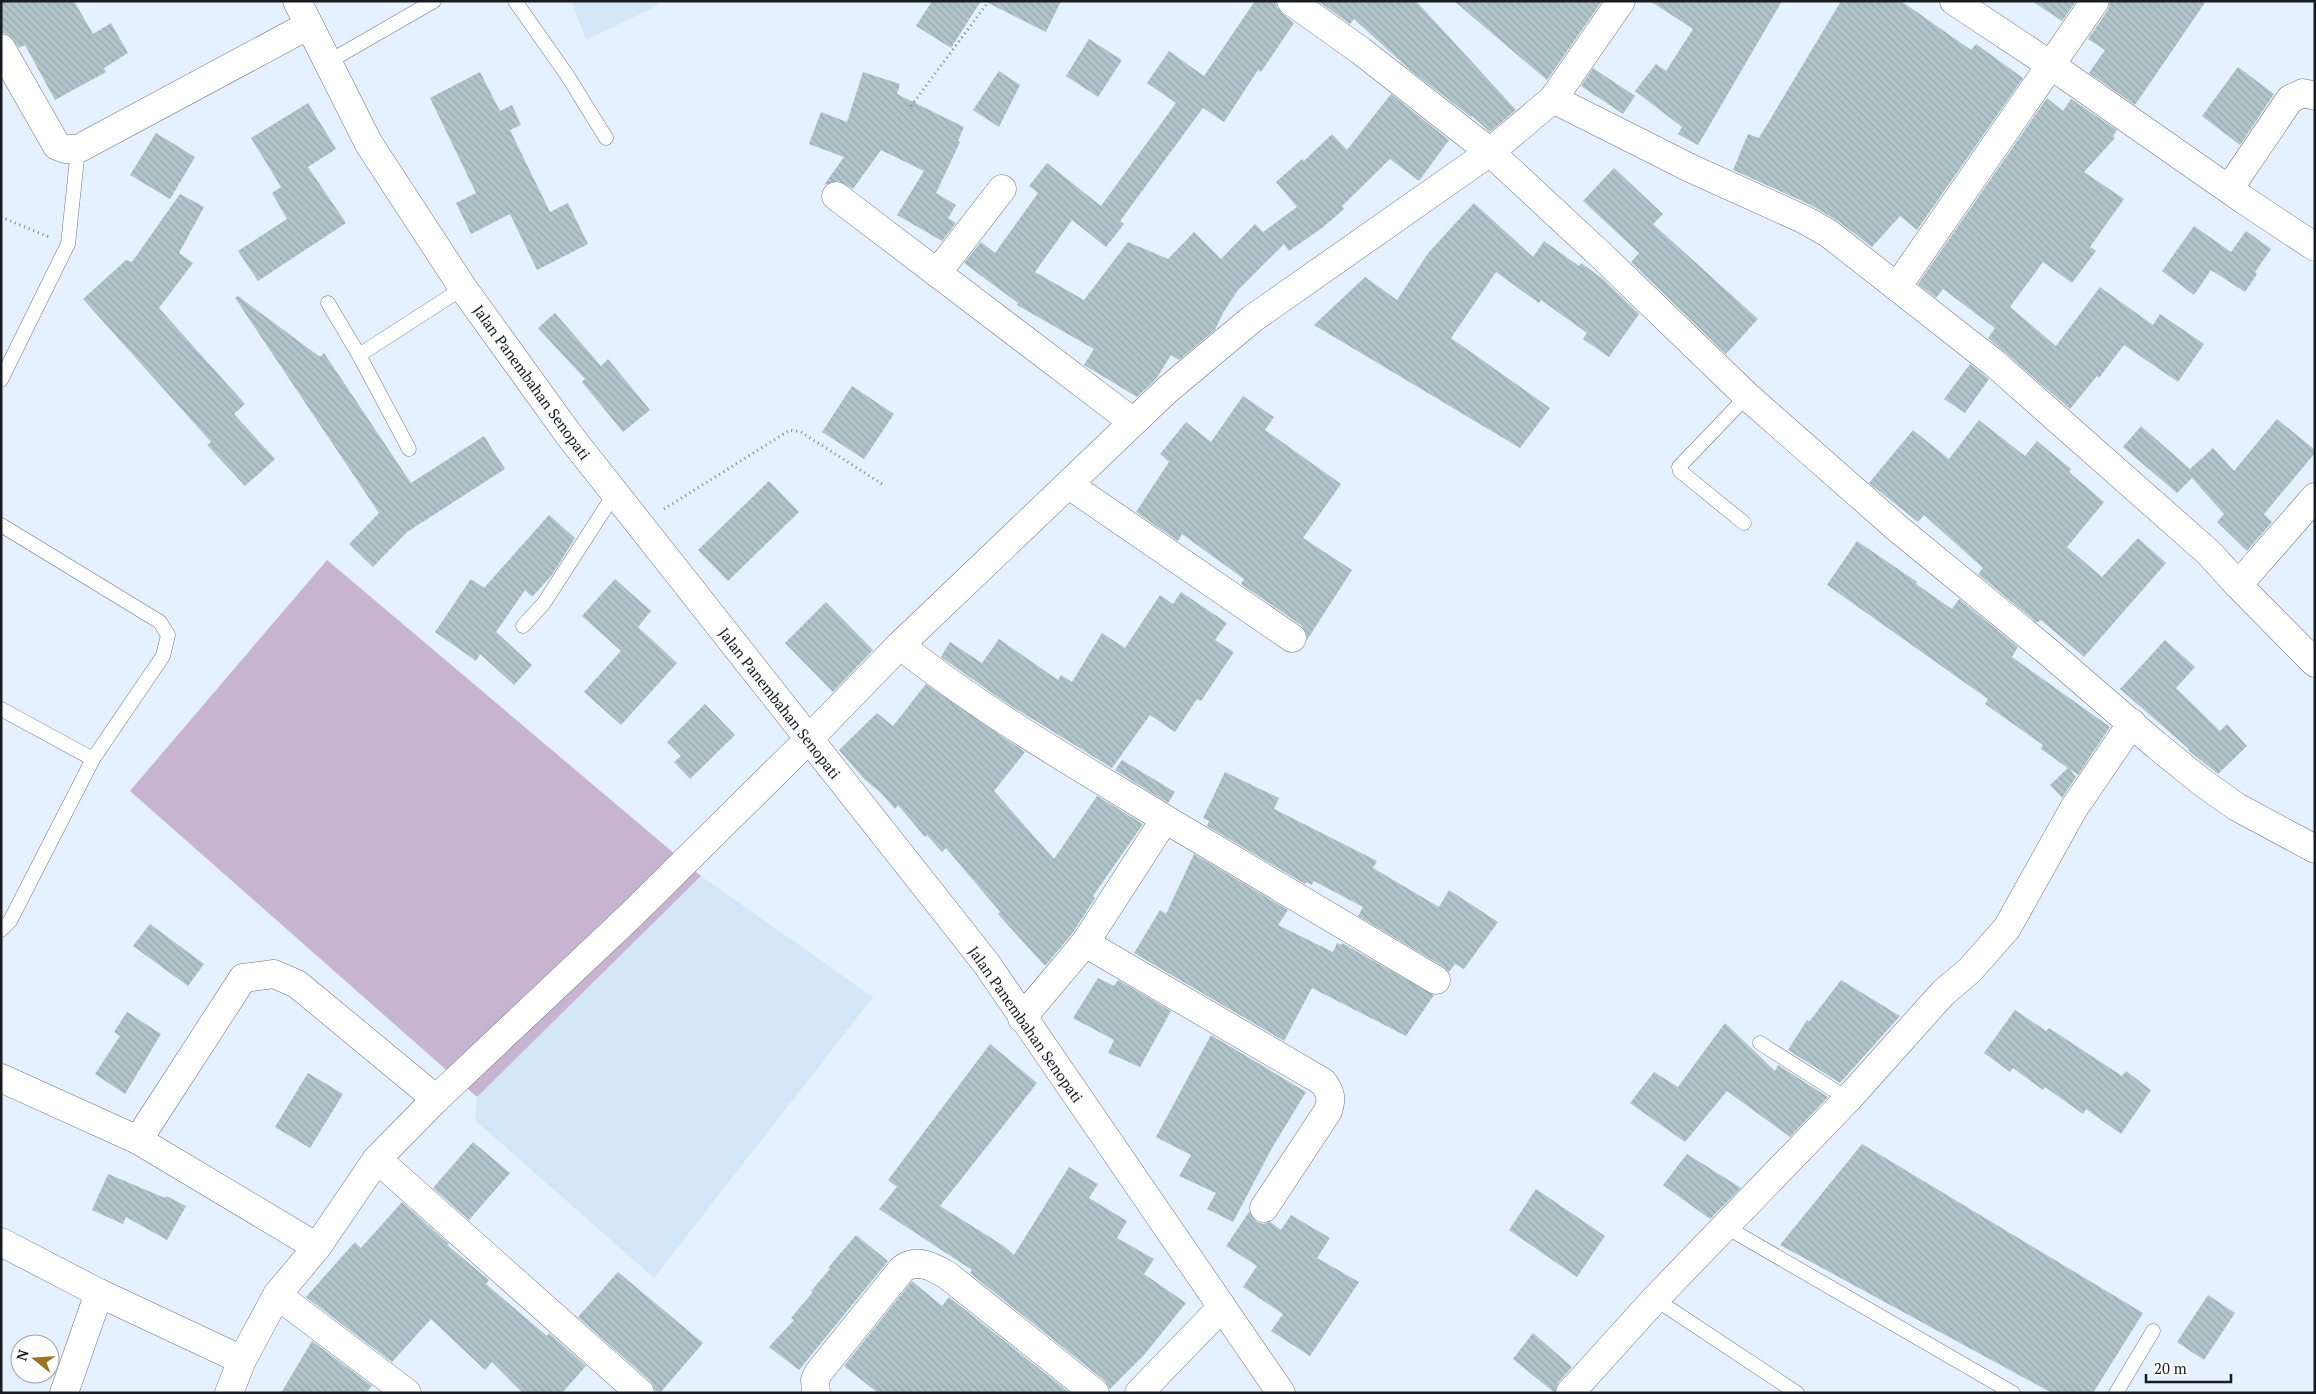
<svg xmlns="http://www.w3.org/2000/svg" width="2316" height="1394" font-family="'PT Serif',serif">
<defs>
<pattern id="building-back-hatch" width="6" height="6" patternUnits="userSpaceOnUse" patternTransform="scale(1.25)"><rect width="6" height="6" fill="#b1c4c9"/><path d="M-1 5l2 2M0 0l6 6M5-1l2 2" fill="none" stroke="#98a8ac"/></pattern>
</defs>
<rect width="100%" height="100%" fill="#e5f1fe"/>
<!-- built -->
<g fill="#d4e7f9">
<path d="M 571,1 L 662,1 L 653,8 L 586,40 Z"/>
<path d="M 701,876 L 873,997 L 654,1278 L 475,1120 L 477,1097 Z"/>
</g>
<!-- pitch -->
<path fill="#c7b4d1" d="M 327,560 L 701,876 L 477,1097 L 130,791 Z"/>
<!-- building -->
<g fill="url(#building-back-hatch)">
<path d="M 1,1 L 74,1 L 93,34 L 111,23 L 128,53 L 104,68 L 106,72 L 55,100 L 25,45 L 19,48 L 9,35 L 1,32 Z"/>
<path d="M 932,1 L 981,1 L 951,48 L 916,26 Z"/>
<path d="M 984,1 L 1061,1 L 1046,32 Z"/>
<path d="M 1255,1 L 1276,1 L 1277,8 L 1282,13 L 1294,23 L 1261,72 L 1258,70 L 1224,122 L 1203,108 L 1120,221 L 1124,224 L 1106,247 L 1072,220 L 1035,272 L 1084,300 L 1128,242 L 1168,259 L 1194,232 L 1221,259 L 1255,224 L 1263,232 L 1297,207 L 1276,182 L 1302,159 L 1304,161 L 1332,134 L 1347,150 L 1391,94 L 1449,140 L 1419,181 L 1390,159 L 1342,206 L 1344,209 L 1322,228 L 1289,251 L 1284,244 L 1238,290 L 1223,313 L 1215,330 L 1179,360 L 1171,355 L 1156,379 L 1137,397 L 1084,365 L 1094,349 L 1017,305 L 1018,303 L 964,263 L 981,242 L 995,253 L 1038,193 L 1029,186 L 1047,163 L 1101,206 L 1176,103 L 1147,83 L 1169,51 L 1204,76 Z"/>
<path d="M 1318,1 L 1416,1 L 1516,110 L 1490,132 L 1472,116 L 1471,117 L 1410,70 L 1354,19 L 1350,24 Z"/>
<path d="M 1454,1 L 1602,1 L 1547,80 Z"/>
<path d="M 1650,1 L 1782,1 L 1698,145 L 1678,134 L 1682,127 L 1635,91 L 1656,64 L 1666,71 L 1693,29 Z"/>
<path d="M 1841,1 L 1901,1 L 1971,50 L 1976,44 L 2023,78 L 1917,230 L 1900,216 L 1872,247 L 1838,221 L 1811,205 L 1733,170 L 1748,134 L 1759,138 Z"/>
<path d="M 2032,1 L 2076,1 L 2062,21 Z"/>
<path d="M 2110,1 L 2206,1 L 2135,105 L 2089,73 L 2105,50 L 2088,39 L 2108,10 Z"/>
<path d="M 1089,39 L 1122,60 L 1098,97 L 1066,76 Z"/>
<path d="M 2238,67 L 2274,94 L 2240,145 L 2202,116 Z"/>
<path d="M 1593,68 L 1635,96 L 1623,114 L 1581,86 Z"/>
<path d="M 999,71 L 1020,85 L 999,127 L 973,110 Z"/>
<path d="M 480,72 L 500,111 L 512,105 L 521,125 L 510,130 L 550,212 L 568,203 L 588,244 L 537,270 L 510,214 L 471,234 L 456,203 L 476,193 L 430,98 Z"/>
<path d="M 863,72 L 900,84 L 897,94 L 964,127 L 958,141 L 960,142 L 936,193 L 956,205 L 948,218 L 956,223 L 942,241 L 897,215 L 924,171 L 881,150 L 853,189 L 838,181 L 824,185 L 844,157 L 809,144 L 821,112 L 847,122 Z"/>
<path d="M 2047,98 L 2063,111 L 2071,99 L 2117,130 L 2113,136 L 2115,138 L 2084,172 L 2124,199 L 2090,247 L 2096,251 L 2072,283 L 2043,262 L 2010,307 L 2056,346 L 2100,287 L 2153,325 L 2160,314 L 2204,344 L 2178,382 L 2124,345 L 2099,378 L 2097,376 L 2070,409 L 1988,338 L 1995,328 L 1943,289 L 1936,298 L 1918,284 Z"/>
<path d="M 308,103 L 336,149 L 308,167 L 346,223 L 258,281 L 238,251 L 287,219 L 272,193 L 281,187 L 251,138 Z"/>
<path d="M 156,133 L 195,157 L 170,199 L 130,175 Z"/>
<path d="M 1614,168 L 1663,214 L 1653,224 L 1758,319 L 1726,354 L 1631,262 L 1639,253 L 1583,201 Z"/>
<path d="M 180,194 L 204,207 L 179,253 L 193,263 L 159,308 L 245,404 L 234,414 L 275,459 L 245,486 L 207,445 L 211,442 L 83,299 L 126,260 L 132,262 Z"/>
<path d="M 1474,203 L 1533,257 L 1544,241 L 1579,266 L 1581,263 L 1603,279 L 1639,314 L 1609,357 L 1583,339 L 1587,333 L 1541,300 L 1539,303 L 1496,272 L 1451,338 L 1550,408 L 1520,448 L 1314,325 L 1365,277 L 1397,300 L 1429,252 Z"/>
<path d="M 2194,226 L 2231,252 L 2246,231 L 2271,249 L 2255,272 L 2257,274 L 2245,292 L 2211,270 L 2194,295 L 2162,271 Z"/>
<path d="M 238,296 L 320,357 L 324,353 L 411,483 L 484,436 L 505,469 L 407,532 L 373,567 L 349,544 L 379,513 L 235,298 Z"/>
<path d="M 555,313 L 601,366 L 608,359 L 650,410 L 623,432 L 582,382 L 585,379 L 538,328 Z"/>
<path d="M 1970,364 L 1989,379 L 1965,413 L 1944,399 Z"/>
<path d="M 852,386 L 894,414 L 864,459 L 822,432 Z"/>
<path d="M 1243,396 L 1274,417 L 1265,430 L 1341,484 L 1303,538 L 1352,570 L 1307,640 L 1306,632 L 1301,625 L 1241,584 L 1244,579 L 1182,534 L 1178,541 L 1136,512 L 1169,462 L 1160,454 L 1186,422 L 1211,442 Z"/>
<path d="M 2277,419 L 2315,450 L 2315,453 L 2264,514 L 2272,522 L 2247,551 L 2217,522 L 2224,514 L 2192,478 L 2177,493 L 2123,447 L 2141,426 L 2190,469 L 2213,448 L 2234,471 Z"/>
<path d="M 1979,420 L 2025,456 L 2037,441 L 2071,469 L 2069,472 L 2104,502 L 2067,547 L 2102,577 L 2138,538 L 2166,563 L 2084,657 L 2041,620 L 2038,622 L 2036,622 L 1978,574 L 1983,568 L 1924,515 L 1918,522 L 1869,483 L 1913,430 L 1949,459 Z"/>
<path d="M 769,481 L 799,512 L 728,581 L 698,550 Z"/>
<path d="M 549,515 L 575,538 L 552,575 L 532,597 L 525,590 L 496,632 L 532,665 L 514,685 L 480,654 L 476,661 L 435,632 L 471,579 L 484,588 Z"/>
<path d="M 1857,541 L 1917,582 L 1916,584 L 1952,609 L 1959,599 L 2018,647 L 2012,657 L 2110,727 L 2078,775 L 2070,769 L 2076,777 L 2062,798 L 2050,785 L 2068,768 L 2041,749 L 2043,745 L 1985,704 L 1988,699 L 1827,585 Z"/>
<path d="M 615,579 L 651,611 L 638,627 L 677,663 L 621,725 L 584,692 L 621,651 L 582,616 Z"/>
<path d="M 1181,592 L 1227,623 L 1215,640 L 1234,652 L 1201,701 L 1197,699 L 1175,732 L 1150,715 L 1112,768 L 1005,702 L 941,657 L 950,642 L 982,663 L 999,639 L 1058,680 L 1061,675 L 1072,682 L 1102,633 L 1125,648 L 1160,595 L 1173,604 Z"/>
<path d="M 826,602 L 873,650 L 833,692 L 785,643 Z"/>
<path d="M 2165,640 L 2195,667 L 2176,688 L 2220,731 L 2227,724 L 2247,746 L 2218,774 L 2188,750 L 2189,749 L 2120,689 Z"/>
<path d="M 926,684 L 1025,752 L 994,791 L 1054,859 L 1097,796 L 1143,824 L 1093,896 L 1095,898 L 1072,934 L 1045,966 L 998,914 L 1000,912 L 946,848 L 942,852 L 927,835 L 925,837 L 898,805 L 895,809 L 881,793 L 864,779 L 839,750 L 877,713 L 893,726 Z"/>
<path d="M 705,704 L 735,735 L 690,779 L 674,762 L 681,756 L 667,742 Z"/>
<path d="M 1122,760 L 1175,792 L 1168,803 L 1115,770 Z"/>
<path d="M 1225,772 L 1279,798 L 1274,809 L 1377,861 L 1373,868 L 1439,907 L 1449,890 L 1498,922 L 1464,969 L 1455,964 L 1449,972 L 1444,967 L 1358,916 L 1363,907 L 1314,881 L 1312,885 L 1307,882 L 1305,884 L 1207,826 L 1209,821 L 1203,818 Z"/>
<path d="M 1194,854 L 1288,910 L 1278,925 L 1333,952 L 1337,943 L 1341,945 L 1342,943 L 1434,995 L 1406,1036 L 1312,988 L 1284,1041 L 1134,953 L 1160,910 L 1166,914 Z"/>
<path d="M 150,924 L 204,964 L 188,986 L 133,946 Z"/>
<path d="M 1098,978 L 1114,986 L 1118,980 L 1171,1011 L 1140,1067 L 1108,1053 L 1114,1040 L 1073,1018 Z"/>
<path d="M 1841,980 L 1900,1016 L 1840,1083 L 1788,1050 L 1807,1020 L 1809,1022 Z"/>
<path d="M 2015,1010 L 2046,1031 L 2049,1028 L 2122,1076 L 2126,1071 L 2151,1090 L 2121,1134 L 2086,1109 L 2083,1114 L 2045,1087 L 2043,1090 L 2013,1068 L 2010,1072 L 1984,1053 Z"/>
<path d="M 127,1012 L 161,1034 L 125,1094 L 95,1074 L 120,1036 L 114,1032 Z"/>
<path d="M 1725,1023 L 1775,1071 L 1778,1065 L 1828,1097 L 1790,1137 L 1727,1091 L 1685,1142 L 1630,1103 L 1654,1072 L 1678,1087 Z"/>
<path d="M 1211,1035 L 1306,1092 L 1272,1148 L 1233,1222 L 1207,1209 L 1216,1193 L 1179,1176 L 1191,1155 L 1156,1137 Z"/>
<path d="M 990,1044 L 1037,1083 L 940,1206 L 1004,1246 L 1014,1255 L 1069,1167 L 1098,1184 L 1089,1198 L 1127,1221 L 1117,1238 L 1154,1259 L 1144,1274 L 1186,1303 L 1144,1355 L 1110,1389 L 1105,1381 L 970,1273 L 972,1270 L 879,1209 L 897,1187 L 888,1180 Z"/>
<path d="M 308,1073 L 343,1094 L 310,1148 L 275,1127 Z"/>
<path d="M 473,1142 L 510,1173 L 469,1220 L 433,1188 Z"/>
<path d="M 1862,1144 L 2143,1313 L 2093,1393 L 2052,1393 L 1780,1245 Z"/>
<path d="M 1687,1154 L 1741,1188 L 1710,1219 L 1663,1185 Z"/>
<path d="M 108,1174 L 165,1198 L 166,1196 L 186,1206 L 167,1240 L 126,1217 L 123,1224 L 92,1210 Z"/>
<path d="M 1536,1189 L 1605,1236 L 1577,1277 L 1509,1230 Z"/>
<path d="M 402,1202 L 449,1244 L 447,1245 L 489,1280 L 486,1284 L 547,1336 L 549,1333 L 586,1366 L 562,1393 L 523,1393 L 492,1362 L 485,1370 L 431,1319 L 392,1362 L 306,1297 L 355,1242 L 361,1248 Z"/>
<path d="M 1249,1212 L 1256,1221 L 1263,1224 L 1270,1222 L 1281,1230 L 1291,1215 L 1330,1238 L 1317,1258 L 1359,1282 L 1310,1356 L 1271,1331 L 1283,1314 L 1243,1287 L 1257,1266 L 1226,1246 Z"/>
<path d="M 856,1235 L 888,1261 L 799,1370 L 769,1347 L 794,1320 L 791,1318 L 813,1292 L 811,1291 L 830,1269 L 828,1268 Z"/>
<path d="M 618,1272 L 703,1343 L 660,1393 L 655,1390 L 650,1381 L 578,1317 Z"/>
<path d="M 912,1281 L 942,1306 L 949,1297 L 1070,1393 L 878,1393 L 844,1366 Z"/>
<path d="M 2208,1295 L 2235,1313 L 2204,1360 L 2177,1342 Z"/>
<path d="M 1533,1333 L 1572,1367 L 1558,1383 L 1555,1393 L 1513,1359 Z"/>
<path d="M 312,1341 L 372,1386 L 366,1393 L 281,1393 Z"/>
</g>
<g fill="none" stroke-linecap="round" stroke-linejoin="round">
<defs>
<g id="service">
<path d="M 515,1 L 567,75 L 606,138"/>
<path d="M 328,62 L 434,1"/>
<path d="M 328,303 L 359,355"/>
<path d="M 1,380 L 68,244 L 78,149"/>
<path d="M 409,449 L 359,355 L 463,288"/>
<path d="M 1744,523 L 1680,471 L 1679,467 L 1747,396"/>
<path d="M 1,525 L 160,622 L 168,635 L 163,656 L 93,759 L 10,921 L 1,930"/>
<path d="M 523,626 L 544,603 L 615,493"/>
<path d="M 1,709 L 93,759"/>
<path d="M 1760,1043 L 1848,1099"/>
<path d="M 1726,1227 L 2013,1393"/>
<path d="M 1655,1299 L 1797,1393"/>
<path d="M 2116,1393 L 2153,1331"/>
</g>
<g id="minor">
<path d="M 1291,1 L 1361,51 L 1490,152 L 1604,258 L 1747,396 L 1897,528 L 2046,650 L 2156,745 L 2203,783 L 2237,807 L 2315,849"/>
<path d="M 1954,1 L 2052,66 L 2244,200 L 2315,247"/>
<path d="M 1,48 L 57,146 L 65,149 L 78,149 L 309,25"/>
<path d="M 1553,99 L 1690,168 L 1803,219 L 1828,233 L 1994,363 L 2209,553 L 2238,585 L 2315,663"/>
<path d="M 2229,189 L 2290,99 L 2303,93 L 2315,96"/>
<path d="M 836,196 L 1133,422"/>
<path d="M 937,273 L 1002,189"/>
<path d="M 1897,287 L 2095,1"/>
<path d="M 1069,485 L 1292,638"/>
<path d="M 2238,585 L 2315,497"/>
<path d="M 900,645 C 982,711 1075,764 1165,819"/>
<path d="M 1085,943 L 1323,1082 C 1331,1093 1332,1098 1328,1111 L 1264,1208"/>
<path d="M 1022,1018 L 1085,943 L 1165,819 L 1436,980"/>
<path d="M 1,1078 L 138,1140 L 317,1247"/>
<path d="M 138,1140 L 243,978 L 274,974 L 297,984 L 436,1099"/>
<path d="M 377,1159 L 640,1393"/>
<path d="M 1,1242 L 99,1293 L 242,1360"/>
<path d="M 277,1295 L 407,1393"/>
<path d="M 64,1393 L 99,1293"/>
<path d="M 229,1393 L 242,1360 L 277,1295 L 317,1247 L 377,1159 L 436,1099 L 629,917 L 808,740 L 900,645 L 1167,390 L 1252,319 L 1490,152 L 1553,99 L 1621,1"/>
<path d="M 816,1393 L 815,1380 L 819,1372 L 902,1269 C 917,1258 933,1267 947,1275 L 1095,1393"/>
<path d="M 1139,1393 L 1222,1307"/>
<path d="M 1570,1393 L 1655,1299 L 1848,1099 L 1943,993 L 1970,970 L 2007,928 L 2074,808 L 2132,723"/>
</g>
<path id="secondary" d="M 297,1 L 369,144 L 463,288 L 569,435 L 986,963 L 1281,1393"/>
</defs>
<!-- service casing -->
<use href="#service" stroke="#6b7681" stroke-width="15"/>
<!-- minor casing -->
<use href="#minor" stroke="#6b7681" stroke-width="29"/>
<!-- secondary casing -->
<use href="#secondary" stroke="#6b7681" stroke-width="29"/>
<!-- path -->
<g stroke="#7b838b" stroke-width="3" stroke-dasharray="1 4" stroke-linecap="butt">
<path d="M 911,106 L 989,1"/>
<path d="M 1,217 L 49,237"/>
<path d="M 664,509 L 790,430 L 801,432 L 882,484"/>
</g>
<!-- service -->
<use href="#service" stroke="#fff" stroke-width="14"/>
<!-- minor -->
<use href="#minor" stroke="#fff" stroke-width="28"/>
<!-- secondary -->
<use href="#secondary" stroke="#fff" stroke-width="28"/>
</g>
<g text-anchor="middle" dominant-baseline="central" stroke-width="5" stroke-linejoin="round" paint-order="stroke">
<!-- street labels -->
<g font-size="15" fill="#181c20" stroke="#fdfdfd">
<text transform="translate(532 382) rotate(54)">Jalan Panembahan Senopati</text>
<text transform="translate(780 703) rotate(52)">Jalan Panembahan Senopati</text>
<text transform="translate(1026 1024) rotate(55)">Jalan Panembahan Senopati</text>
</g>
</g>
<!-- border -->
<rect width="2316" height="1394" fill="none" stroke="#181c20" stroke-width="5"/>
<!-- north arrow -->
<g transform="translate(35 1359) rotate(287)"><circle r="24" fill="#fdfdfd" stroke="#a1a3a5"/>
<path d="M0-4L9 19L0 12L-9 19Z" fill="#9a7520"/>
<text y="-8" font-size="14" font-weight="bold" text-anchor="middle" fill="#181c20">N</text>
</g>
<!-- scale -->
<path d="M2146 1374v8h85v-8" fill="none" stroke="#181c20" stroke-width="2.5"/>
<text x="2154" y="1374" font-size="15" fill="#181c20" stroke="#fdfdfd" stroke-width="4" paint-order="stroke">20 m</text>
</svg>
